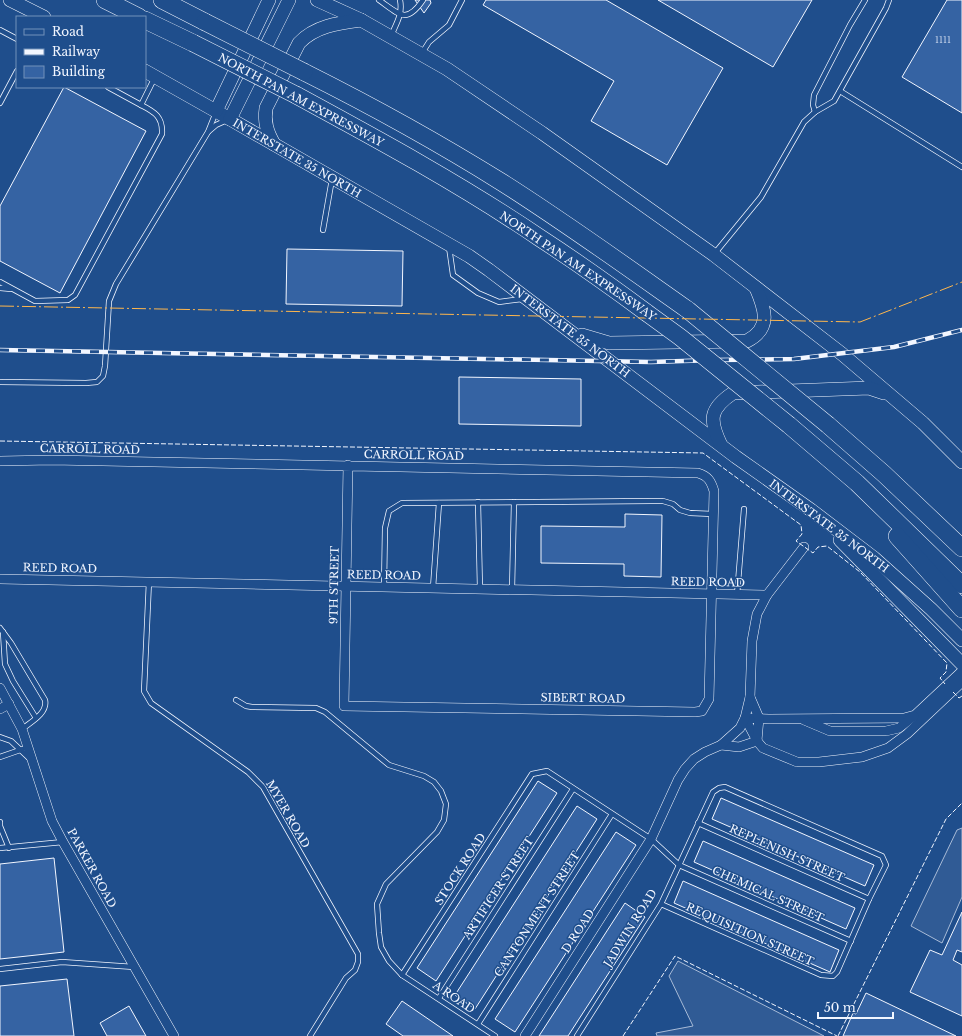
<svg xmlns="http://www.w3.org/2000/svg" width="962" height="1036" font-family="'Libre Baskerville',serif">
<rect width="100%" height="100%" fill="#1f4e8c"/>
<!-- built -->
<g fill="#305b95" stroke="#a8bbd7">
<path d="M 962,828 L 962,897 L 942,943 L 911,926 L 957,830 Z"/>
<path d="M 678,961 L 824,1036 L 657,1036 L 656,1033 L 693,1026 L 669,976 Z"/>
</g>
<!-- building -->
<g fill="#3563a3" stroke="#f2f6ff">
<path d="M 415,0 L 430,0 L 431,3 L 424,13 Z"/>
<path d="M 486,0 L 606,0 L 723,68 L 667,165 L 591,121 L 614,81 L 483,5 Z"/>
<path d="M 658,0 L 812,0 L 773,67 Z"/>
<path d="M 947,0 L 962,0 L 962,113 L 902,77 Z"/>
<path d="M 64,87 L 146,131 L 60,293 L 0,261 L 0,206 Z"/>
<path d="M 287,249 L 403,251 L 402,306 L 286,304 Z"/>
<path d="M 459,377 L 581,379 L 581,426 L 459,424 Z"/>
<path d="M 625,514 L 662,515 L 661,577 L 624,576 L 624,564 L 541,563 L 541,526 L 625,527 Z"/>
<path d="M 538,781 L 557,793 L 436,981 L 417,968 Z"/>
<path d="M 721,798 L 874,865 L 865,886 L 712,819 Z"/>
<path d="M 577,806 L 597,819 L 475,1009 L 455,995 Z"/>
<path d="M 616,832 L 636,845 L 515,1032 L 495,1019 Z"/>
<path d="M 703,841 L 855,908 L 846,929 L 694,862 Z"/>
<path d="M 54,858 L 64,952 L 0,959 L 0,864 Z"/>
<path d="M 683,881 L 839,950 L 830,972 L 674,903 Z"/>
<path d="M 625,903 L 645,917 L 568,1036 L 539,1036 Z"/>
<path d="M 962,912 L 962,952 L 957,950 L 953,960 L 962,965 L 962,1016 L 910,992 L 930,950 L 942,955 Z"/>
<path d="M 67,979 L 74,1036 L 0,1036 L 0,986 Z"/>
<path d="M 866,993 L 956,1036 L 843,1036 L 853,1013 L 856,1014 Z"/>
<path d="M 402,1001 L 453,1036 L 403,1036 L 386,1024 Z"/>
<path d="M 129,1006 L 146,1036 L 107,1036 L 100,1023 Z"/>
</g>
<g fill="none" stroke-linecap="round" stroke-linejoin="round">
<defs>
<g id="lane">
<path d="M 379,0 C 399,14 406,25 423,0"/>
<path d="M 0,30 L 17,39"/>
<path d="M 391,36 C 396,24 403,14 400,0"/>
<path d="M 422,53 L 429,42 L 449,25 L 462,0"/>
<path d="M 108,87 L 141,105 L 155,77"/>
<path d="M 840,91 L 962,167"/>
<path d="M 0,103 L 17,71"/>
<path d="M 815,112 L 813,105 L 814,95 L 850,25 L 865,0"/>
<path d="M 209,131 L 216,125 L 227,120"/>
<path d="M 323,230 L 332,179"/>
<path d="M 449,247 L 453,275 L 478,293 L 499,302 L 522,299"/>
<path d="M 715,253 L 761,197 L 804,122 L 815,112 L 834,101 L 886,8 L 889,0"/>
<path d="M 0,282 L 35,301 L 68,300 L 75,295 L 162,134 C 163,117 155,112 141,105"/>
<path d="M 0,288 L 11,289"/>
<path d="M 0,382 L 86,383 L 97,382 L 103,376 L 105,366 L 109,301 L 116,284 L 208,132 L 216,112"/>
<path d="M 478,502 L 480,589"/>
<path d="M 149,581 L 144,691 L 151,703 L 248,772 L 263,787 L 358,954 L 358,962 L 355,970 L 346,978 L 310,1036"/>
<path d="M 384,587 L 385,528 L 389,511 L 402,503 L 651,501 L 663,501 L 673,504 L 680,510 L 690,513 L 713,514"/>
<path d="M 433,588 L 439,503"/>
<path d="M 512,590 L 514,502"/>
<path d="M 737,595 L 744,509"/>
<path d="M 0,628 L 11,643 L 45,700 C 48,713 31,722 22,729"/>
<path d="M 3,632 L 5,664 L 13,681 L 36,718"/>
<path d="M 236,700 L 246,706 L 252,707 L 316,708 L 325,712 L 389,765 L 424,776 L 434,782 L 441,791 L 446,804 L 444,820 L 437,832 L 386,884 L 377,904 L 379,933 L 381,947 L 389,961 L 402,975 L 495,1036"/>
<path d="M 0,737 L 11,741 L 29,758"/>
<path d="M 0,757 L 23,749"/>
<path d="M 0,822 L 0,826 L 9,848"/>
<path d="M 698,823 L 869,899"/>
<path d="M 0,848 L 63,842"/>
<path d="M 0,969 L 62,962 L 134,967"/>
<path d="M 402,975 L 532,774 L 547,771 L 651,839 L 679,865 L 851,941"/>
<path d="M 439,998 L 573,789"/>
<path d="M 478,1024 L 612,814"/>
<path d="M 577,1036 L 661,904 L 713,792 L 719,788 L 725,787 L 882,856 L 886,865 L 869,899 L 837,972 L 833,976 L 821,975 L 661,904"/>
</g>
<g id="street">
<path d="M 0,461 L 52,460 L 698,473 C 708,476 711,481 714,491 L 709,699 L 702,711 L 695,712 L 344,706 L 348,465"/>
<path d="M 0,579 L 767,595"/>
<path d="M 962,671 L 915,715 L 904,718 L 769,719 L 745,718 L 757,741 L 763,748 L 797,762 L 819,762 L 862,757 L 888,748 L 907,734 L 962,682"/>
<path d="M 0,688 L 22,729 L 52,821 L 63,842 L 174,1036"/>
<path d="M 0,709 L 9,704"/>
<path d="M 804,720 L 830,731 L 886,731 L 899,728 L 914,716"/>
<path d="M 721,745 L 739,747 L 757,741 L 759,718 L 750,697"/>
<path d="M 525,1036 L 651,839 L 678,780 L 685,769 L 694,759 L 705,752 L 721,745 L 740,728 L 745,718 L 750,697 L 752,641 L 757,614 L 767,595 L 804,547"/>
</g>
<g id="secondary">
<path d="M 10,0 L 44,17"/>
<path d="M 317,0 L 361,20 L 447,69 L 542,133 L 714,255 L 842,354 L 923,423 L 962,462"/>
<path d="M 145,71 L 230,119 L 469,256 L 489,270 L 736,457 L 811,510 L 874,558 L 931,609 L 962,640"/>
<path d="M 216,111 L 269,0"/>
<path d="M 230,119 L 289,0"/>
<path d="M 274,144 C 267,132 264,122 266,108 L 299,43 C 315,26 338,23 361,20"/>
<path d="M 582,335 L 609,343 L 747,341 C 772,328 765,309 756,288"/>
<path d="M 721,445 C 709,420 709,409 733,393 L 869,388 L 884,393"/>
<path d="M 840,540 L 962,664"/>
</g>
<g id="highway">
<path d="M 105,0 L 139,17"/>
<path d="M 162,0 L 205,22"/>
<path d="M 145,20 L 193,43"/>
<path d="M 304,72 C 372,106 439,143 503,183 C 566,223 627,267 688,310"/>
<path d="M 296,95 C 379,140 462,185 540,238 C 577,262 612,287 647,313"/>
<path d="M 789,425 L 857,483 L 962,585"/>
<path d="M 828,425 L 884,474 L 962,548"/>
<path d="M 897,536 L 962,609"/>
</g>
</defs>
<!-- lane casing -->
<use href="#lane" stroke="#f2f6ff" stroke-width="6"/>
<!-- street casing -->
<use href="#street" stroke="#f2f6ff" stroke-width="10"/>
<!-- secondary casing -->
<use href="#secondary" stroke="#f2f6ff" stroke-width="14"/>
<!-- highway casing -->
<use href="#highway" stroke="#f2f6ff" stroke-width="18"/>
<!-- lane -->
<use href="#lane" stroke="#1f4e8c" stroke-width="4.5"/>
<!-- street -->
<use href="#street" stroke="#1f4e8c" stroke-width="9"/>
<!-- secondary -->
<use href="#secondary" stroke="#1f4e8c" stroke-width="13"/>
<!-- highway -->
<use href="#highway" stroke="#1f4e8c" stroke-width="17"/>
<defs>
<path id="rail" d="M 0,350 L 651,362 L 715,360 L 794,359 L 894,347 L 962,330"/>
</defs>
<!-- rail casing -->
<use href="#rail" stroke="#f2f6ff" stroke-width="4.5"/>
<!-- rail -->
<use href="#rail" stroke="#1f4e8c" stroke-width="3" stroke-dasharray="9" stroke-linecap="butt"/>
<defs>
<g id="highway-bridge">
<path d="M 205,22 L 304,72"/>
<path d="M 193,43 L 296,95"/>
<path d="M 688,310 L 828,425"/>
<path d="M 647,313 L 680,337 L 789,425"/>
</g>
</defs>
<!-- highway-bridge casing -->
<use href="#highway-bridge" stroke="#f2f6ff" stroke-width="18" stroke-linecap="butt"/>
<!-- highway-bridge -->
<use href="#highway-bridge" stroke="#1f4e8c" stroke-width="17"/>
<!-- fence -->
<g stroke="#f2f6ff" stroke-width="1" stroke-dasharray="5 2" stroke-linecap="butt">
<path d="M 0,441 L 703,453 L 801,525 L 802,534 L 796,541 L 813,553 L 818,547 L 827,546 L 860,572 L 947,663 L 946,672 L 940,678 L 945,684"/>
<path d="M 953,692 L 959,698 L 962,696"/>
<path d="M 623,1036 L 675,956 L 837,1036"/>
<path d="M 838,1036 L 946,819 L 962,803"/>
</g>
<!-- power -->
<path stroke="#ffb74d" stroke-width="1" stroke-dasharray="14 3 2 3" stroke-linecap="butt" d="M 0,306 L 860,322 L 962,282"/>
</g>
<g text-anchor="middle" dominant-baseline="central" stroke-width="3" stroke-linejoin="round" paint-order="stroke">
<!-- number labels -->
<g font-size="9" fill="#c3d1e8">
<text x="943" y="39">1111</text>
</g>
<!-- street labels -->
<g font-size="11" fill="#f2f6ff" stroke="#1f4e8c">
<text transform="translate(301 100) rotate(28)">NORTH PAN AM EXPRESSWAY</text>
<text transform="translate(297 158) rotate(30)">INTERSTATE 35 NORTH</text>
<text transform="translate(578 266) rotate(34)">NORTH PAN AM EXPRESSWAY</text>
<text transform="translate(570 331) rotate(37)">INTERSTATE 35 NORTH</text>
<text transform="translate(90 449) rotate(1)">CARROLL ROAD</text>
<text transform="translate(414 455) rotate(1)">CARROLL ROAD</text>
<text transform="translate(829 526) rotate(37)">INTERSTATE 35 NORTH</text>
<text transform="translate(60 568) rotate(1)">REED ROAD</text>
<text transform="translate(384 575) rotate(1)">REED ROAD</text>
<text transform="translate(708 582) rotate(1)">REED ROAD</text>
<text transform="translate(334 585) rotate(-89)">9TH STREET</text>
<text transform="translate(583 698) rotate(1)">SIBERT ROAD</text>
<text transform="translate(288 814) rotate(60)">MYER ROAD</text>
<text transform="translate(787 853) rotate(24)">REPLENISH STREET</text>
<text transform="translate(92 868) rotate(61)">PARKER ROAD</text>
<text transform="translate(460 869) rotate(-57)">STOCK ROAD</text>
<text transform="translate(498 888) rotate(-57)">ARTIFICER STREET</text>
<text transform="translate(768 894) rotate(24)">CHEMICAL STREET</text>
<text transform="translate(537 914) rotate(-57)">CANTONMENT STREET</text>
<text transform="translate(630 928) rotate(-58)">JADWIN ROAD</text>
<text transform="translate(578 931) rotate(-57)">D ROAD</text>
<text transform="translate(750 934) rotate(24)">REQUISITION STREET</text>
<text transform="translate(454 997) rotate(34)">A ROAD</text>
</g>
</g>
<!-- legend -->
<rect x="16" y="16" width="130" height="72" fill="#1f4e8c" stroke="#7391ba"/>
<rect x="24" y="29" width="20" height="6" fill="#1f4e8c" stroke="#7391ba"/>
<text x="52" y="36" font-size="12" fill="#f2f6ff">Road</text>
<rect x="24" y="49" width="20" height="6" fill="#f2f6ff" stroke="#7391ba"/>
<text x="52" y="56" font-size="12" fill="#f2f6ff">Railway</text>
<rect x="24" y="66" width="20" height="12" fill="#3563a3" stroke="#7391ba"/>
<text x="52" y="76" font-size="12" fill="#f2f6ff">Building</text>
<!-- scale -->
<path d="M818 1012v6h75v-6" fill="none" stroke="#f2f6ff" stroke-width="2"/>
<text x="824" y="1012" font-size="12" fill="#f2f6ff" stroke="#1f4e8c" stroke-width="3" paint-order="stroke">50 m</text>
</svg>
